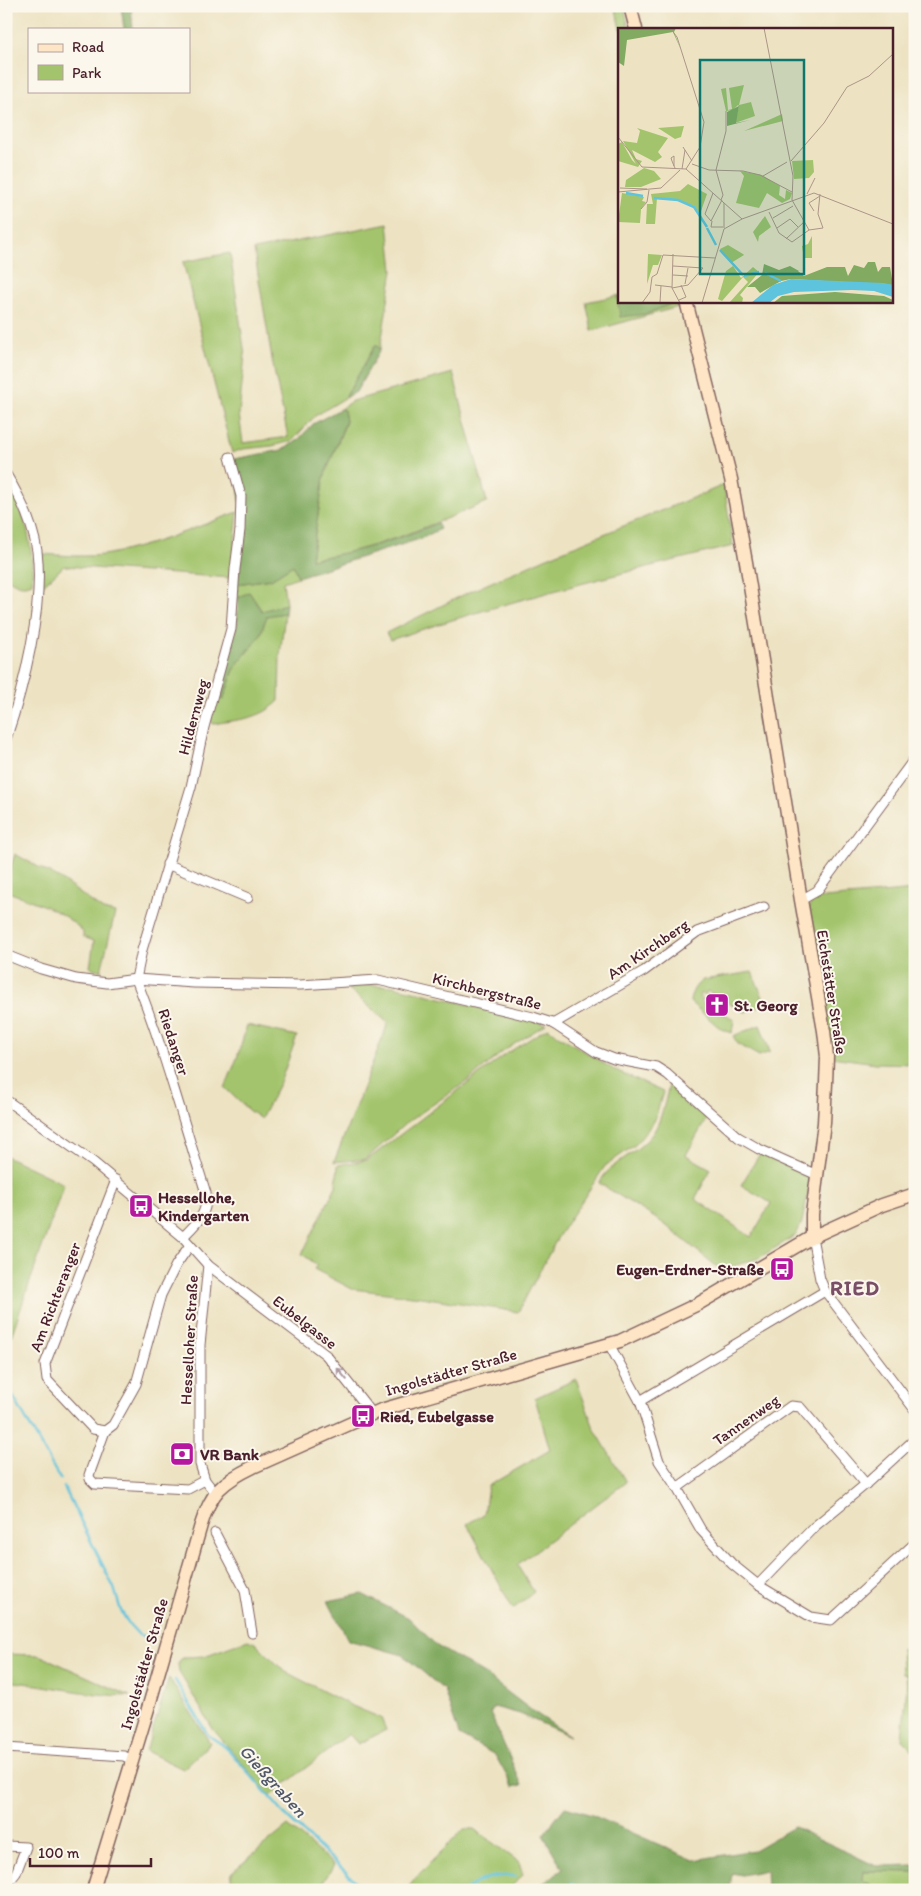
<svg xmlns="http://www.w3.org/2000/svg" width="921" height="1896" font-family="Itim,sans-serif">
<rect width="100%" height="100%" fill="#fbf7ec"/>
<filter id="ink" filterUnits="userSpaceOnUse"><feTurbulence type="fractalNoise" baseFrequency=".02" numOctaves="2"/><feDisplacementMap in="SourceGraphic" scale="10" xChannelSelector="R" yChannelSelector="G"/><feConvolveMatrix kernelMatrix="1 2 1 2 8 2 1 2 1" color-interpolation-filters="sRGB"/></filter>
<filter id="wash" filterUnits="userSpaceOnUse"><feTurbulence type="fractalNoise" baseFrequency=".0096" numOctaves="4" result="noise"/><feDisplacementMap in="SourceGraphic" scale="20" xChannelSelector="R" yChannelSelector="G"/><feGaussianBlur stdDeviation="1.12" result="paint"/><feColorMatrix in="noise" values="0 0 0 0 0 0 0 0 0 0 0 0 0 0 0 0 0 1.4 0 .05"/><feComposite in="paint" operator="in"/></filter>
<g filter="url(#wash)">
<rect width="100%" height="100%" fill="#ede3c3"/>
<!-- green -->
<g fill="#a3c46c" stroke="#76724c">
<path d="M 615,6 L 624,6 L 629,29 L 620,29 Z"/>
<path d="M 388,223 L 393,270 L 380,350 L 376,344 L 345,398 L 315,416 L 292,441 L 272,446 L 243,449 L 232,453 L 183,262 L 230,253 L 245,355 L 239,414 L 243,443 L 288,437 L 273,365 L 254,250 Z"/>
<path d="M 620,295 L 620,301 L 678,301 L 678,307 L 592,331 L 586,302 Z"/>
<path d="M 453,373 L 487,502 C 430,525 373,551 311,559 L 324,477 L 346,422 L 344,411 L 340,409 L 352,401 Z"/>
<path d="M 9,485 C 26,515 34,548 32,583 C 21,588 15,583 6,577 L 6,498 L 11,498 L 6,486 Z"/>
<path d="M 724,485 L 733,546 C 618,574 502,602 390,640 L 386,633 L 467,593 L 545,558 Z"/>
<path d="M 238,512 L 231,578 L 64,566 L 42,586 L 40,554 C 62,555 87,558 109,554 C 153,546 196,527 238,512 Z"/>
<path d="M 293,565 L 298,577 L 283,582 L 286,604 L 262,611 L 249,592 L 238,598 L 237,584 L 271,579 Z"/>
<path d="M 285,613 L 280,656 L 279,701 C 259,720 240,719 213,724 L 209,716 L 216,696 L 223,699 L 235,667 L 260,636 L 267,615 Z"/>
<path d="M 15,854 L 60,879 L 103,910 L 115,913 L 101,971 L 90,967 L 94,941 L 83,937 L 83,932 C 64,910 33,902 6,891 L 6,882 Z"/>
<path d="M 915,890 L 915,1064 L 876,1063 L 831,1057 L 809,919 L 809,907 L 813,899 Z"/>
<path d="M 752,972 L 766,1004 L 745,1012 L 707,991 L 705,995 L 702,993 L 700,997 L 703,999 L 701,1002 L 734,1019 L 732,1033 L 721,1029 L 690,1002 C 691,993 695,985 703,980 Z"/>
<path d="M 350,984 L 393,986 L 546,1024 L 505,1050 L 470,1079 L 406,1123 L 366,1159 L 334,1162 L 388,1023 L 348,988 Z"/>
<path d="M 247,1025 L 297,1036 L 281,1080 L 261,1119 L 248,1110 L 225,1088 L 237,1058 Z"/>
<path d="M 760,1025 L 770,1052 L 759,1056 L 738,1044 L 733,1036 Z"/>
<path d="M 547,1028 L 616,1071 L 663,1092 L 656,1116 L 649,1128 L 635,1145 L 605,1166 L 558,1237 L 518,1312 L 421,1297 L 352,1289 L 314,1269 L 317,1265 L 302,1254 L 336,1186 L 338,1165 L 367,1160 L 506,1054 Z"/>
<path d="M 670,1081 L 708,1116 L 686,1155 L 711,1169 L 695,1199 L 751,1237 L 771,1203 L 741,1185 L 761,1152 L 811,1177 L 802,1222 L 796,1235 L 759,1258 L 721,1270 L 663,1223 L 599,1183 C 611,1161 638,1154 653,1133 C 662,1120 666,1096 670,1081 Z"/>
<path d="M 6,1156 L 64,1184 L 6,1351 Z"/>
<path d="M 576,1379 L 594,1428 L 626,1482 L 517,1565 L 534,1592 L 513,1609 L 467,1524 L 484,1514 L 488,1486 L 550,1450 L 535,1398 Z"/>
<path d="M 248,1640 L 257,1644 L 284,1671 L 350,1705 L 381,1718 L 386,1730 L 358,1744 L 349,1734 L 270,1796 L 213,1729 L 179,1672 L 178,1664 L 181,1659 L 186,1657 L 204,1656 Z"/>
<path d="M 915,1643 L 915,1752 L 902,1740 C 903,1718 908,1696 906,1674 L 902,1673 L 901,1649 Z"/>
<path d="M 6,1654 L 39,1655 L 130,1696 C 88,1696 48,1685 6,1681 Z"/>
<path d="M 169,1678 L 210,1743 L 183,1769 L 146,1751 Z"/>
<path d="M 288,1826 L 334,1865 L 318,1890 L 230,1890 L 232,1872 Z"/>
<path d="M 464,1829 L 474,1829 L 519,1862 L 523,1875 L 508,1890 L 406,1890 L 421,1872 Z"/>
<path d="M 864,1871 L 915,1872 L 915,1890 L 879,1890 L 862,1880 Z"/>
</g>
<!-- forest -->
<g fill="#82aa60" stroke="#666446">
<path d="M 121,6 L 131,6 L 133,29 L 124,29 Z"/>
<path d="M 620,296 L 620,301 L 671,301 L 671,304 L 647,314 L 620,317 L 617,297 Z"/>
<path d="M 376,344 L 380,350 L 356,392 L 345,398 Z"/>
<path d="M 340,409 L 344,410 L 346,421 L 324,477 L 311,559 C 354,553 397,540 437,523 L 440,529 L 420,539 L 298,577 L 293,565 L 271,579 L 237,584 L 244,529 L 234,459 L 282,450 L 297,441 L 313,424 Z"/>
<path d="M 249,592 L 262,611 L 286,604 L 285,613 L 267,616 L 260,636 L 235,667 L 223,700 L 216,696 L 237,624 L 238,598 Z"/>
<path d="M 362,1594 L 409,1618 L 437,1646 L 484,1674 L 531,1710 L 570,1736 L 520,1714 L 494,1707 L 490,1713 L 522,1785 L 513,1787 L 495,1755 L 459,1735 L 444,1690 L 403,1655 L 348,1640 L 328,1601 Z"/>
<path d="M 565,1807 L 592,1815 L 694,1860 L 754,1850 L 794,1827 L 876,1866 L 915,1865 L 915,1872 L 864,1871 L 863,1880 L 879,1890 L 767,1890 L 766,1870 L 742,1875 L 732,1873 L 730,1890 L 540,1890 L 538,1887 L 563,1869 L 543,1835 Z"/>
</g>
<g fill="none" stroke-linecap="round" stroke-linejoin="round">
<!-- stream -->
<g stroke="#5ec3dc" stroke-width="2.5">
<path d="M 6,1384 L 60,1479"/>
<path d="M 64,1487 L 114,1588 L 121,1611 L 129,1624 L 139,1635 L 149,1637"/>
<path d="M 175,1680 L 208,1735 L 226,1747 L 288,1818 L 365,1890"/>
<path d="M 572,1884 L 581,1890"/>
<path d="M 466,1890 C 481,1877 496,1875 516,1876"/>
</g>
</g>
</g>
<g filter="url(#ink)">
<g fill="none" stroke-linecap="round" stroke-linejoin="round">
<defs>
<g id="minor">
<path d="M 6,474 C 20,497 33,524 37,551 C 44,607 24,686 6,739"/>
<path d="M 167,864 L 248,898"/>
<path d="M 801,900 L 817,891 L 915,758"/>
<path d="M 6,955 L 41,969 L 76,979 L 107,983 L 136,979 L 194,983 L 300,985 L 378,980 L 533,1017 L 552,1023 L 596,1052 L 614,1059 L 656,1067 L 667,1074 L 738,1137 L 759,1149 L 817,1175"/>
<path d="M 136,979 L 142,950 L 191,787 L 204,727 L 231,629 L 235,569 L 240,530 L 241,496 L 230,457"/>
<path d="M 136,979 C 164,1049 183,1121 206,1193 C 208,1214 197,1223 183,1237"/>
<path d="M 553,1024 L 644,971 L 697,932 L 764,907"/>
<path d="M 6,1100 L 93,1162 L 183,1237 L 208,1265 L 326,1355 L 372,1413"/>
<path d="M 116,1180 L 45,1364 L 47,1380 L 93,1429 L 105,1431 L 113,1425 L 136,1384 L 161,1295 L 176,1265 L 190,1245"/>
<path d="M 812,1237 L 820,1279 L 825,1291 L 915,1410"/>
<path d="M 208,1265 L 200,1345 L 200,1464 L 205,1480 L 215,1493"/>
<path d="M 609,1344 L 640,1401 L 659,1461 L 677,1488 L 701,1530 L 732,1564 L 758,1585 L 811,1617 L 831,1620 L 915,1543"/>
<path d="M 640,1401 L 825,1291"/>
<path d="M 105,1431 L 89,1475 L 90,1479 L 95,1484 L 188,1489 L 205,1480"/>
<path d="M 677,1488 L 791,1406 L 800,1407 L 866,1484"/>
<path d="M 215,1533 L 245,1590 L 252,1633"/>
<path d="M 758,1585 L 814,1527 L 866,1484 L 915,1439"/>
<path d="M 6,1748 L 124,1756 L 132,1760"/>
<path d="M 6,1846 L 26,1847 L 16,1873 L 6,1885"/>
</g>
<g id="secondary">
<path d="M 630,6 L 636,29"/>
<path d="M 686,301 L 731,479 L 746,562 L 801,900 L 824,1031 L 827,1057 L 826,1083 L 824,1123 L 812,1214 L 812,1237"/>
<path d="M 93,1890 L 150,1702 L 201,1525 C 211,1492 222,1482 253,1467 L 381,1410 L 620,1341 L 698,1304 L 812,1237 L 882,1205 L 915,1194"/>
</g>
</defs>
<!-- minor casing -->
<use href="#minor" stroke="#836460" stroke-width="11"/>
<!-- secondary casing -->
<use href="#secondary" stroke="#836460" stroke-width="15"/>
<!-- minor -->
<use href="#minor" stroke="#fff" stroke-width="9"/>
<!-- secondary -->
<use href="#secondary" stroke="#fde5c5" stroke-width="12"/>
</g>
<!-- one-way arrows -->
<defs><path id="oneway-shaft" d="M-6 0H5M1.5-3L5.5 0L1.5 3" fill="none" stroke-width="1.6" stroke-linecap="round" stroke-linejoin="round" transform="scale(1.25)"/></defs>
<use stroke="#ae9aa0" href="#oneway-shaft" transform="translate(342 1374) rotate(-130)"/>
</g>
<!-- icons -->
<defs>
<symbol id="church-square" viewBox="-11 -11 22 22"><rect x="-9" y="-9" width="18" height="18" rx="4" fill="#b5179e" stroke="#fbf7ec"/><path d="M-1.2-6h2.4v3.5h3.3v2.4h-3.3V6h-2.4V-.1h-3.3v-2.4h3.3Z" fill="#fff"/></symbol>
<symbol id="bus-square" viewBox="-11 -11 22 22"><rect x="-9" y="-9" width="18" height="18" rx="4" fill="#b5179e" stroke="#fbf7ec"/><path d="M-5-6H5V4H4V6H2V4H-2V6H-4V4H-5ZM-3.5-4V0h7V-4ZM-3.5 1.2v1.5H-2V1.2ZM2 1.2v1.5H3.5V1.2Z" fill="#fff"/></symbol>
<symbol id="bank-square" viewBox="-11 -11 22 22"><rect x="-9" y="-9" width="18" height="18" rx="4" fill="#b5179e" stroke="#fbf7ec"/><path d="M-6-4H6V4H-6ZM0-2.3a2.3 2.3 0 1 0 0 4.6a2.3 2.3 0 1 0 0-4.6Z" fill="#fff"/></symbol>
</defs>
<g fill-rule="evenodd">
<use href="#church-square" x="703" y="991" width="28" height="28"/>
<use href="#bus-square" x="127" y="1192" width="28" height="28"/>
<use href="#bus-square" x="768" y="1255" width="28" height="28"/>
<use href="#bus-square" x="349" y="1402" width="28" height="28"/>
<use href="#bank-square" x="168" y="1440" width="28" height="28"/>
</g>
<g text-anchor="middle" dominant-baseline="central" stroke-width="4" stroke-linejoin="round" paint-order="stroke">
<!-- street labels -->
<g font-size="16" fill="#4a1f2b" stroke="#fbf7ec">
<text transform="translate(193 717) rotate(-75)">Hildernweg</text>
<text transform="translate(648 949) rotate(-34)">Am Kirchberg</text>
<text transform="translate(487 991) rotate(14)">Kirchbergstraße</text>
<text transform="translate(832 992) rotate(81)">Eichstätter Straße</text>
<text transform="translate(174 1042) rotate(72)">Riedanger</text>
<text transform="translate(55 1297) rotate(-69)">Am Richteranger</text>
<text transform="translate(305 1322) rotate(38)">Eubelgasse</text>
<text transform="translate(189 1340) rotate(-87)">Hesselloher Straße</text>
<text transform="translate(451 1372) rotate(-16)">Ingolstädter Straße</text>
<text transform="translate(746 1420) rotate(-35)">Tannenweg</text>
<text transform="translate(144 1664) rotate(-74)">Ingolstädter Straße</text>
</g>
<!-- poi labels -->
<g font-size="16" font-weight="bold" fill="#4a1f2b" stroke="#fbf7ec" text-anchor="start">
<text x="734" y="1005">St. Georg</text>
<text x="158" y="1197">Hessellohe,<tspan x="158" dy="18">Kindergarten</tspan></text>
<text x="764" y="1269" text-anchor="end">Eugen-Erdner-Straße</text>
<text x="380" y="1416">Ried, Eubelgasse</text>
<text x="200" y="1454">VR Bank</text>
</g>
<!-- water labels -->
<g font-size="18" font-style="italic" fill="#515869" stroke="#fbf7ec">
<text transform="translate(273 1781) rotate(48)">Gießgraben</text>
</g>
<!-- district labels -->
<g font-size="21" font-weight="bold" letter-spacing="1" fill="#794f66" stroke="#fbf7ec">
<text x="855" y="1287">RIED</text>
</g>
</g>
<!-- overview -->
<g transform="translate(618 28)">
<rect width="275" height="275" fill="#ede3c3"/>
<path d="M 126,57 L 121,77 L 133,74 L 137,88 L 117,95 L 121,78 L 120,77 L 115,82 L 108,83 L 103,61 L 108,60 L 110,82 L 114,81 L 111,60 ZM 164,86 L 165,93 L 126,103 L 144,95 ZM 66,98 L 63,109 L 57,111 L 40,100 ZM 19,100 L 50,110 L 40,124 L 44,129 L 37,134 L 14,122 L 18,131 L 24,133 L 20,139 L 0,133 L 0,116 L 4,114 L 14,132 L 18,136 L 5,113 L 19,115 L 22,103 ZM 195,132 L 196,144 L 191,150 L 176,151 L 174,133 ZM 26,140 L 36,143 L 43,151 L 23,159 L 7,159 L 8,152 ZM 122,143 L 144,147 L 162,158 L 161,167 L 167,171 L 168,162 L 174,165 L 172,171 L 164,175 L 149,165 L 141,180 L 118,175 L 126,148 ZM 70,156 L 89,166 L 82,186 L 76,178 L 61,172 L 39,170 L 37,196 L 28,196 L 29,176 L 35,176 L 33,166 L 62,163 ZM 4,165 L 26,169 L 24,173 L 28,174 L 23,181 L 22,195 L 0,194 ZM 147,188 L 153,199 L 141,208 L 140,214 L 135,204 ZM 194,208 L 194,230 L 186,230 L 184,218 L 190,216 ZM 110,217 L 125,226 L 126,227 L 113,235 L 102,221 ZM 30,226 L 44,227 L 40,237 L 35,237 L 29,256 ZM 115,238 L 123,250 L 135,239 L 141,244 L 122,267 L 125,270 L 124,275 L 111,275 L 130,254 L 125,249 L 104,273 L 100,271 L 108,243 Z" fill="#a3c46c"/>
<path d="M 0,0 L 58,0 L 56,4 L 63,22 L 55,4 L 9,12 L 6,38 L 0,34 ZM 121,78 L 118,95 L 132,92 L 109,98 L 109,84 ZM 250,234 L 257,234 L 260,244 L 264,239 L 272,239 L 275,257 L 173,251 L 163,253 L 142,265 L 137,259 L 129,259 L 144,247 L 146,236 L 161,242 L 172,238 L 181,243 L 192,242 L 180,243 L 186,248 L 209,239 L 227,239 L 230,248 L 236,237 L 246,240 ZM 217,264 L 266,268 L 275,272 L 275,275 L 155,275 L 164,268 Z" fill="#82aa60"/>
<path d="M 173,251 L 266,255 L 275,257 L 275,269 L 256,263 L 234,262 L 176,264 L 160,268 L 151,275 L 133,275 L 155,257 Z" fill="#5ec3dc"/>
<path fill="none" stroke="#5ec3dc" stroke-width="2.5" d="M 8,165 L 25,168M 36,170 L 60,172 L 76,179 L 89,199M 89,200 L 98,217M 102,222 L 125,247M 147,245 L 163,253M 126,248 L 141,244"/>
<path fill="none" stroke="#ac9586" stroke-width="1" d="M 52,0 L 59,9 L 86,94 L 82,119 L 68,141M 146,0 L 175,148 L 174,172M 0,109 L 24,139 L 68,141M 65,119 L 74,133M 173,133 L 206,95 L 229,59 L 251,48 L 275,26M 74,136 L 91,142 L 125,143 L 142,147 L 174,164M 56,138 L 56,128 L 53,130 L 54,133 L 56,138 L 57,140M 64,141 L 67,122M 68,141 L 124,191M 98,142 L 108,103 L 108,83M 98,142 L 105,167 L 103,172M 145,148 L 169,134M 2,160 L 29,161M 0,164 L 43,160 L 62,142M 95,165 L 87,186 L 93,193 L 104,172M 189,166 L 197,150M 174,172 L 191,202M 106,175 L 106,200M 23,181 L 29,174 L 31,162M 196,183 L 191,175 L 202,168M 151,184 L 161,205 L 174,214 L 191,202M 155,190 L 175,178M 94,193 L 93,199 L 105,199M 159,200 L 172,191 L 180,199M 191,202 L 205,200 L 200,186 L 202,166M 168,211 L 187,193M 55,226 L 54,260 L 62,275M 55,247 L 70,248M 67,256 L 70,240M 37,257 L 54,259M 54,260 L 70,257 L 85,240 L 55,238M 61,272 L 68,269 L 63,257M 42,274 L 43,258M 24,275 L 32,264 L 34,249 L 39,246 L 45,227 L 97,230M 84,275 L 106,201 L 124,191 L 196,165 L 275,196"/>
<path fill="#0f766e" fill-opacity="0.15" stroke="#0f766e" stroke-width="2.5" d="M 82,32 L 186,32 L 186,246 L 82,246 Z"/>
<rect width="275" height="275" fill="none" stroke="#4a1f2b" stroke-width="2.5"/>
</g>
<!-- margin -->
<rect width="921" height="1896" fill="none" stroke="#fbf7ec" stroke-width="25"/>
<!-- legend -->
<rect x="28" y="28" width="162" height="65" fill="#fbf7ec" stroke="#b4a19f"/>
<rect x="38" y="44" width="25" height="8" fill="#fde5c5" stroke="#b4a19f"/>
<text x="72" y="52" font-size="15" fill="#4a1f2b">Road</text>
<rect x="38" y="65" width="25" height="15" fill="#a3c46c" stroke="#b4a19f"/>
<text x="72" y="78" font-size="15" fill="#4a1f2b">Park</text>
<!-- scale -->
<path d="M30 1858v8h121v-8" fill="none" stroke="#4a1f2b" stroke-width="2.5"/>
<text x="38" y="1858" font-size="15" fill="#4a1f2b" stroke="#fbf7ec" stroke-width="4" paint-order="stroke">100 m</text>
</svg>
